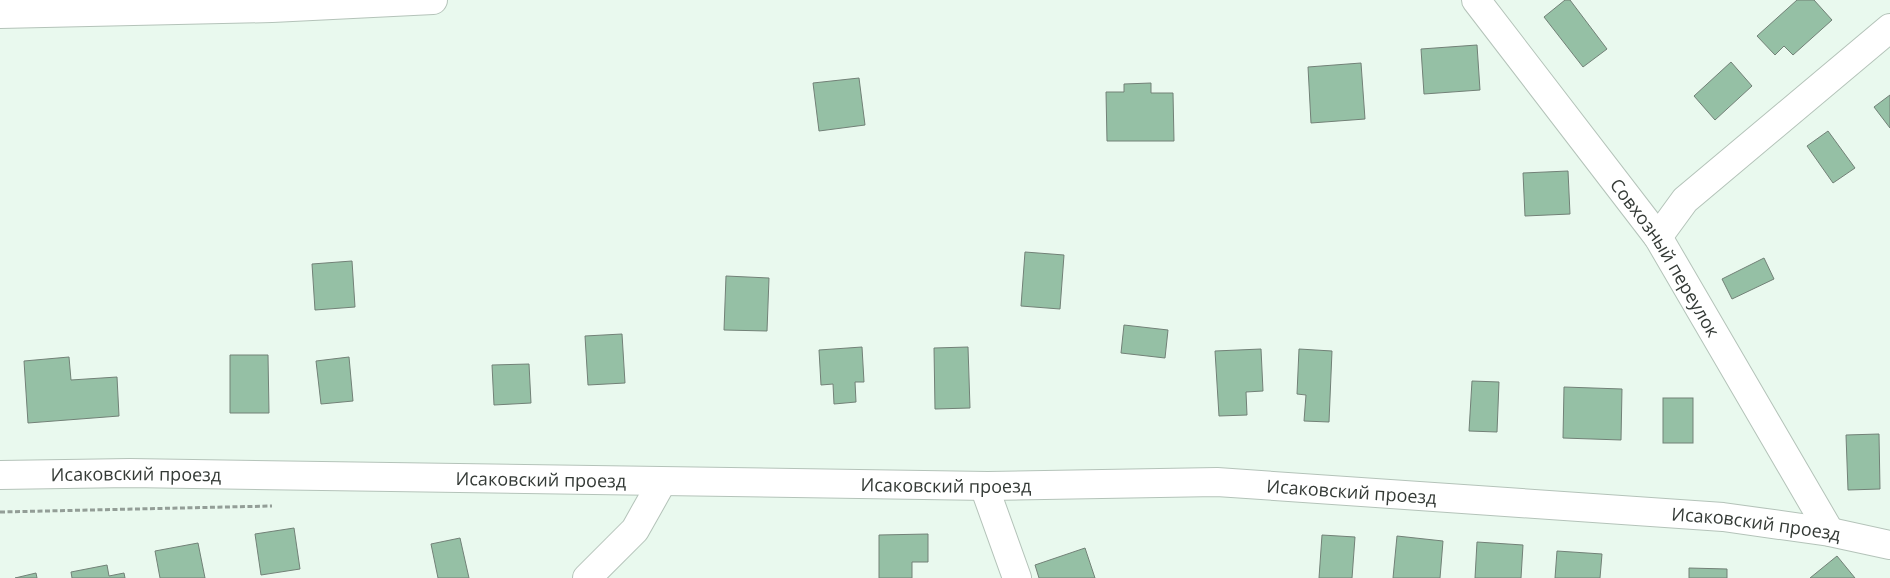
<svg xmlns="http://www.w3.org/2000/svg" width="1890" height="578" font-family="'Open Sans',sans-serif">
<rect width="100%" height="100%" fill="#e9f9ee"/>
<!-- building -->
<g fill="#95c0a5" stroke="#728177">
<path d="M 1565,0 L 1570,0 L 1607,49 L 1583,67 L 1544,17 Z"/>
<path d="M 1797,0 L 1814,0 L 1832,20 L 1793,55 L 1784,46 L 1775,55 L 1757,36 Z"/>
<path d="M 1477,45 L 1480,90 L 1424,94 L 1421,49 Z"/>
<path d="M 1731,62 L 1752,86 L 1715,120 L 1694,96 Z"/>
<path d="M 1361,63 L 1365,119 L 1311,123 L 1308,67 Z"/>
<path d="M 859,78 L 865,125 L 819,131 L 813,83 Z"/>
<path d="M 1151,83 L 1151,93 L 1173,93 L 1174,141 L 1107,141 L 1106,92 L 1124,92 L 1124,84 Z"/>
<path d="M 1890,95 L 1890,128 L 1874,107 Z"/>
<path d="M 1828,131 L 1855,168 L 1833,183 L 1807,146 Z"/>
<path d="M 1568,171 L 1570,214 L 1525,216 L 1523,173 Z"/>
<path d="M 1025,252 L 1064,255 L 1060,309 L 1021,306 Z"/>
<path d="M 1764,258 L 1774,279 L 1732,299 L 1722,279 Z"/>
<path d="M 352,261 L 355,307 L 315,310 L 312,264 Z"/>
<path d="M 726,276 L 769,278 L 767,331 L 724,330 Z"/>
<path d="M 1124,325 L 1168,330 L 1165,358 L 1121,353 Z"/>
<path d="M 622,334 L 625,383 L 588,385 L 585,336 Z"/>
<path d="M 862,347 L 864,382 L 855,382 L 856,402 L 834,404 L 833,384 L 821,385 L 819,350 Z"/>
<path d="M 968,347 L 970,408 L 935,409 L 934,348 Z"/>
<path d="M 1261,349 L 1263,391 L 1246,392 L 1247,415 L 1219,416 L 1215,351 Z"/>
<path d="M 1299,349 L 1332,351 L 1329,422 L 1304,421 L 1306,395 L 1297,394 Z"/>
<path d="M 230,355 L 268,355 L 269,413 L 230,413 Z"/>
<path d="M 69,357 L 71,380 L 117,377 L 119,416 L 28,423 L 24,361 Z"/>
<path d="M 349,357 L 353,401 L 321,404 L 316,361 Z"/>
<path d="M 529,364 L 531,403 L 494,405 L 492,365 Z"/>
<path d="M 1472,381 L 1499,382 L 1497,432 L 1469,431 Z"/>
<path d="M 1564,387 L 1622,389 L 1621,440 L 1563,438 Z"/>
<rect x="1663" y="398" width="30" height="45"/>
<path d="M 1879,434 L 1880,489 L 1848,490 L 1846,435 Z"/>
<path d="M 294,528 L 300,569 L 261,575 L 255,534 Z"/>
<path d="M 928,534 L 928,562 L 912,562 L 912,578 L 879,578 L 879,535 Z"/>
<path d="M 1322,535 L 1355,537 L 1352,578 L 1319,578 Z"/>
<path d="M 1397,536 L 1443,541 L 1440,578 L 1393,578 Z"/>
<path d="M 460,538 L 469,578 L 438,578 L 431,544 Z"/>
<path d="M 1477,542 L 1523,545 L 1521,578 L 1475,578 Z"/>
<path d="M 198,543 L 205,578 L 160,578 L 155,551 Z"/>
<path d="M 1085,548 L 1095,578 L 1039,578 L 1035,565 Z"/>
<path d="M 1557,551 L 1602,554 L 1600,578 L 1555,578 Z"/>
<path d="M 1837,556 L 1855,578 L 1810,578 Z"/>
<path d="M 107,565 L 109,576 L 124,573 L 125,578 L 72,578 L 71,572 Z"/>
<path d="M 1689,568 L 1727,569 L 1727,578 L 1689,578 Z"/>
<path d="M 36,573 L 37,578 L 15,578 Z"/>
</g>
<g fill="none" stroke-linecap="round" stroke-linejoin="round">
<defs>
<g id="minor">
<path id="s1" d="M 1476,0 L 1658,237 L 1830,532"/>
<path d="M 0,14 L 272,8 L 433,0"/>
<path d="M 1658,237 L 1685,200 L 1890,28"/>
<path id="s2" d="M 0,475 L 130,473 L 988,486 L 1217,482 L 1723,517 L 1830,532 L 1890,545"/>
<path d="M 984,486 L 1017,578"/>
<path d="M 587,578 L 635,530 L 662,482"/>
</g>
</defs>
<!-- minor casing -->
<use href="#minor" stroke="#b4c3b9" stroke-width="30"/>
<!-- path -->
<path stroke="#939e97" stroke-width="3" stroke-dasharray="5 2.5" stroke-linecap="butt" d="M 0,512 L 272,506"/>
<!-- minor -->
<use href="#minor" stroke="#fff" stroke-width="28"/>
</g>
<g text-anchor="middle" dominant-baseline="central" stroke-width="4" stroke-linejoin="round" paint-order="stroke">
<!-- street labels -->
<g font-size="18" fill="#343a36" stroke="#fff">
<text stroke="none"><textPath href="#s1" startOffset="320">Совхозный переулок</textPath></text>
<text stroke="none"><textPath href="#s2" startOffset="136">Исаковский проезд</textPath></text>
<text stroke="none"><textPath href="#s2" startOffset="541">Исаковский проезд</textPath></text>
<text stroke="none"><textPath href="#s2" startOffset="946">Исаковский проезд</textPath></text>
<text stroke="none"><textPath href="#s2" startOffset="1352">Исаковский проезд</textPath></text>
<text stroke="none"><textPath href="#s2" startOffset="1758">Исаковский проезд</textPath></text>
</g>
</g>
</svg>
